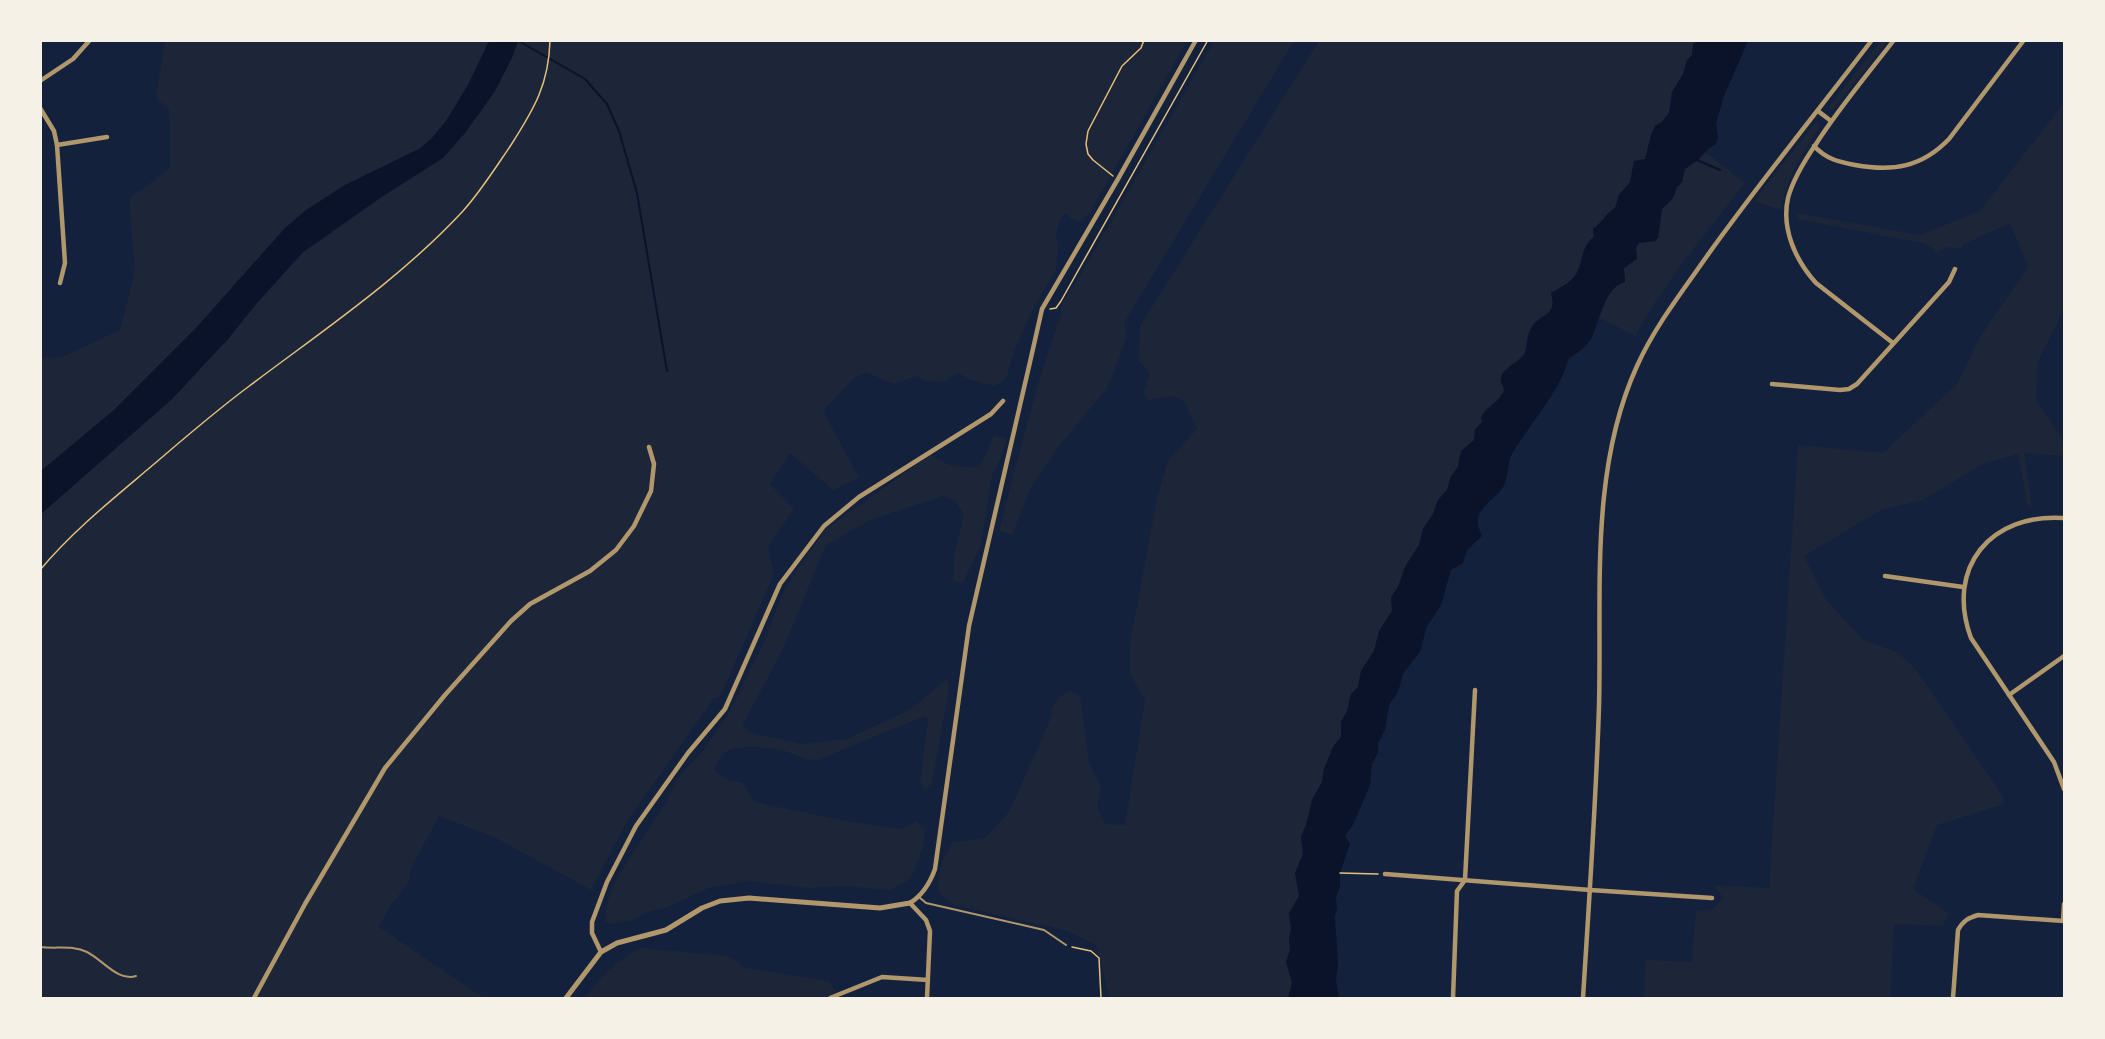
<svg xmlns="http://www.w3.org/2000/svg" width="2105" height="1039" font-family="'DejaVu Sans',sans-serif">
<rect width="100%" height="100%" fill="#14213d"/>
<!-- green -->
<g fill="#1d2539">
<path d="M 165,41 L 489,41 L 468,85 L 446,121 L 432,138 L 419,149 L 345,185 L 285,228 L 197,327 L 114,410 L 41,471 L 40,358 L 62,357 L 120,330 L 135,271 L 129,199 L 170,168 L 169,109 L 156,98 Z"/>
<path d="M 518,41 L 1187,41 L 1089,214 L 1079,222 L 1069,218 L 1069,214 L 1065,214 L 1060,220 L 1056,235 L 1058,247 L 1056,270 L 1036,303 L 1015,348 L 1006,379 L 994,386 L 969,379 L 958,373 L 944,382 L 926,381 L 917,376 L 893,384 L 866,372 L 852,380 L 823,411 L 859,478 L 833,490 L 790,453 L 770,484 L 794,509 L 768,547 L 774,574 L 720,697 L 714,698 L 626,823 L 591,890 L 496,838 L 439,816 L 411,868 L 409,882 L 391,905 L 379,927 L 484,998 L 41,998 L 41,514 L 172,399 L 228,339 L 256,304 L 304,252 L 383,196 L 443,158 L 465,133 L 495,91 Z"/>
<path d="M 1214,41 L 1294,41 L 1124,323 L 1127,336 L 1108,387 L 1059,446 L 1032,485 L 1012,535 L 999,531 C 1018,459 1035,386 1061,315 L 1062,303 L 1079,278 Z"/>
<path d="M 1319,41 L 1698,41 L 1693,44 L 1692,55 L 1687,60 L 1683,74 L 1672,92 L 1669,113 L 1662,122 L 1655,126 L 1651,135 L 1645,159 L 1634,161 L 1630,182 L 1619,195 L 1615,208 C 1607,213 1601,223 1593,229 L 1594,237 C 1577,249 1585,267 1572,279 C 1566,285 1558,289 1551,293 C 1557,315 1547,309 1535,322 C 1528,329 1525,344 1525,353 L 1505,371 L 1504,391 L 1501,397 L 1485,410 L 1482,422 L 1475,430 L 1474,440 L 1461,451 L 1458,467 L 1451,476 L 1447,490 L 1438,500 L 1433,514 L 1423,529 L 1419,545 L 1406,565 L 1398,587 L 1391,597 L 1392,611 L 1379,631 L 1374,651 L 1361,671 L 1358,687 L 1351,695 L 1347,711 L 1341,722 L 1341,737 L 1333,747 L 1324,769 L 1322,782 L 1312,800 L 1307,823 L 1301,837 L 1303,854 L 1295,873 L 1299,896 L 1289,913 L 1291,929 L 1289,938 L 1290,950 L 1286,962 L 1292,983 L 1288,998 L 1110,998 L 1096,945 L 1068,931 L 955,905 C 950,902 943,898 940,893 C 933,879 945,854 953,842 L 985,838 L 1009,812 L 1048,725 L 1053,706 L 1059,697 L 1070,691 L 1080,696 L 1089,763 L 1101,786 L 1097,809 L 1106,824 L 1125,825 L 1145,700 L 1130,674 L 1130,643 L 1157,499 L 1168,460 L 1197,429 L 1184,401 L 1172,396 L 1148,400 L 1144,392 L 1150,373 L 1139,361 L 1140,326 Z"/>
<path d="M 1881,41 L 1887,41 L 1834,109 L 1829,109 L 1829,106 Z"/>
<path d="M 2064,103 L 2064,309 L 2038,361 L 2036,400 L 2064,441 L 2064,456 L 2024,453 L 2032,507 L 2028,508 L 2018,454 L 1984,463 L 1923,500 L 1881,510 L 1804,556 L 1825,598 L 1863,640 L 1897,652 L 1914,667 L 2003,796 L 2004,804 L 1937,825 L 1913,889 L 1948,913 L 1943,926 L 1894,924 L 1890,998 L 1644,998 L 1646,960 L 1692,962 L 1696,911 L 1713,909 L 1722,900 L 1721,894 L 1712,885 L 1769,888 L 1798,445 L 1883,453 L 1957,384 L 1980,337 L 2028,267 L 2010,223 L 1962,245 L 1961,249 L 1947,247 L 1937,253 L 1927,244 L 1797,219 L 1797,213 L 1920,235 L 1980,211 Z"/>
<path d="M 1816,122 L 1819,123 L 1820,126 C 1804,152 1786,178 1781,210 L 1754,201 Z"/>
<path d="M 1705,152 L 1745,183 C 1706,233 1665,281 1635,336 L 1600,318 C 1605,305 1609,286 1625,282 L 1624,268 L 1639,243 L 1655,241 L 1658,238 L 1662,209 L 1673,198 L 1677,187 L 1682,182 L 1685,169 L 1698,160 Z"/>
<path d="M 994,436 L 1007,438 L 1001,458 L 992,475 L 981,544 L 963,583 L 953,580 L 954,556 L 964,514 L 954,500 L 943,496 L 872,519 L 826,545 L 783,649 L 742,726 L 752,733 L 803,744 L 847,739 L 911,709 L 947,679 L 949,688 L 932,783 L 925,790 L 920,783 L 928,720 L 925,716 L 817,760 C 805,760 796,755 785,751 C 772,747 734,744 724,753 C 719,757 717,764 714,770 L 728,780 L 743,783 L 754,802 L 851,822 L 901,829 L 916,821 L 925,830 L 922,850 L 911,878 L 891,890 L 843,886 L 809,888 L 749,881 L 708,888 L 668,907 L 648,912 L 633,920 L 612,924 L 605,922 L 608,901 L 613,884 L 665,804 L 680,775 L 702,752 L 729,713 L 764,642 L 783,592 L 804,560 L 825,530 L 931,454 C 943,466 961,468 977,467 L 983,461 Z"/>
<path d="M 640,948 L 728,956 L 746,968 L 829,981 L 836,992 L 823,998 L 585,998 C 601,976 616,961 640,948 Z"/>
</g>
<!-- water -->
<g fill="#0b132b">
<path d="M 489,41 L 518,41 L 512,58 L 495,91 L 465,133 L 443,158 L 383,196 L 303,252 L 256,304 L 228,339 L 172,399 L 41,514 L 41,471 L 114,410 L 197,327 L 285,228 L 306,210 L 345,185 L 419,149 L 432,138 L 446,121 L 468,85 Z"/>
<path d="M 1698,41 L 1748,41 L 1724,96 L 1716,124 L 1718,138 L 1715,145 L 1709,148 L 1698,160 L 1685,169 L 1682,182 L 1677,187 L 1673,198 L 1662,209 L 1658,238 L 1655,241 L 1639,243 L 1636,247 L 1637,259 L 1624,268 L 1625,282 C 1603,288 1600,322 1591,339 C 1586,347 1578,353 1569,358 C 1559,393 1532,421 1513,452 C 1507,462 1509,473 1505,483 C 1500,498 1476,505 1478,524 C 1478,528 1481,532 1482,536 L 1467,550 L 1463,563 L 1451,570 L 1441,605 L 1426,628 L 1421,650 L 1403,674 L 1398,692 L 1389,705 L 1385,730 L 1378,743 L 1378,753 L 1372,764 L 1370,785 L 1353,825 L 1345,836 L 1350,844 L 1340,873 L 1340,887 L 1336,896 L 1337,909 L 1335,916 L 1338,963 L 1336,979 L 1339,998 L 1288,998 L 1292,983 L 1286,962 L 1290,950 L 1289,938 L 1291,929 L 1289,913 L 1299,896 L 1295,873 L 1303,854 L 1301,837 L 1307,822 L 1312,800 L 1322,782 L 1324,769 L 1333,747 L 1341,737 L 1341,722 L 1347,711 L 1351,694 L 1358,687 L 1361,671 L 1374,651 L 1379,631 L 1392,611 L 1391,597 L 1398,587 L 1406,565 L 1419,545 L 1423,529 L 1433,514 L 1438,500 L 1447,490 L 1451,476 L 1458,467 L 1461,451 L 1474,440 L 1475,430 L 1482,422 L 1481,417 C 1487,407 1499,402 1504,391 C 1504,388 1502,385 1501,382 C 1499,367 1520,364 1525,353 C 1527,349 1527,337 1530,330 C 1539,312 1558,319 1551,293 C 1558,289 1566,285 1572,279 C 1585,267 1578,249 1594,237 L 1593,229 C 1602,223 1607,212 1615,208 L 1619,195 L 1630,182 L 1634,161 L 1645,159 L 1651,135 L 1655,126 L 1662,122 L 1669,113 L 1672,92 L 1683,74 L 1687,60 L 1692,55 L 1693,44 Z"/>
</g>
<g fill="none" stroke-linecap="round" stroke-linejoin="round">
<!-- stream -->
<g stroke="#0b132b" stroke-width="2">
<path d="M 517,40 L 585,79 L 607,104 L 619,131 L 637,193 L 667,371"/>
<path d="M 1695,159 L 1720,170"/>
</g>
<!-- path -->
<g stroke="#e5c07b" stroke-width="1.5">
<path d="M 1113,176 L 1093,160 L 1088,154 L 1086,144 L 1088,131 L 1122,66 L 1141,48 L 1144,40"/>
<path d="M 1050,309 L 1056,308 L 1061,301 L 1208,40"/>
<path d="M 40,570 C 72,532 109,502 147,470 C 180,442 213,413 248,387 C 322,331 400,279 463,211 C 481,191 496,167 511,145 C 534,109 549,84 550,40"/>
<path d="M 1340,873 L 1378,874"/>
<path d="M 1072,947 L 1091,951 L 1099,958 L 1101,998"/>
</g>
<!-- service -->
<g stroke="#b1986c" stroke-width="2">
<path d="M 919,897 L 926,903 L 1044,930 L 1066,945"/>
<path d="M 40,947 C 56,949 73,945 87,952 C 103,960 118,982 136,976"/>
</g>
<!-- minor -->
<g stroke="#b1986c" stroke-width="4.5">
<path d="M 40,81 L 73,59 L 90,40"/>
<path d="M 40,108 L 54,131 L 57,145 L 65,263 L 60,283"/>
<path d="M 1818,111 L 1831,121"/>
<path d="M 57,145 L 107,137"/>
<path d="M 1814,146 C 1826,159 1839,162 1855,165 C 1893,172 1922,167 1949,139 L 2024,40"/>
<path d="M 1893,343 L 1816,283 C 1796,261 1781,229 1788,198 C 1793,179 1805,160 1816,144 C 1839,108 1867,75 1894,40"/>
<path d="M 1772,384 L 1840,390 L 1849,389 L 1857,384 L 1949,282 L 1955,269"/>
<path d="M 2064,518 C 1991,513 1945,567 1971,638 L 2054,762 L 2064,789"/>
<path d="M 1885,576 L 1963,587"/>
<path d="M 2009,695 L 2064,656"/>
<path d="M 1385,874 L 1590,890 L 1712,898"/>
<path d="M 2063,921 L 2064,904"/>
<path d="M 601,952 L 592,933 L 592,922 L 607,882 L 636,826 L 688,753 L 725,709 L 780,584 L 824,526 L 859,497 L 991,414 L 1003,401"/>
<path d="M 254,998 L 305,904 L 385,768 L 445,695 L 511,621 L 530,604 L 590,571 L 616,550 L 634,526 L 651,491 L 654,464 L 649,447"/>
<path d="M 830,998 L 882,977 L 928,980"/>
<path d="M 927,998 L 930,931 L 926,920 L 910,903 C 923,895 930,883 935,869 L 969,626 L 1030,362 L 1042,309 L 1118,179 L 1196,40"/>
<path d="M 1453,998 L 1457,891 L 1465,880 L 1475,690"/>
<path d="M 1583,998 C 1589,901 1596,804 1599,706 C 1602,594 1589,471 1637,366 C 1655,326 1682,292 1707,256 C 1760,182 1817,112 1872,40"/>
<path d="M 1953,998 L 1958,930 C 1963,921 1968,918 1978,915 L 2064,921"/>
</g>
<!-- tertiary -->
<path stroke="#b1986c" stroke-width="5" d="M 566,998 L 601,952 L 617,943 L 666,930 L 702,908 L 720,901 L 749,898 L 880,908 L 910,903"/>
</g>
<!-- border -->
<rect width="2105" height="1039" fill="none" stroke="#f6f1e7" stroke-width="84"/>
</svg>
